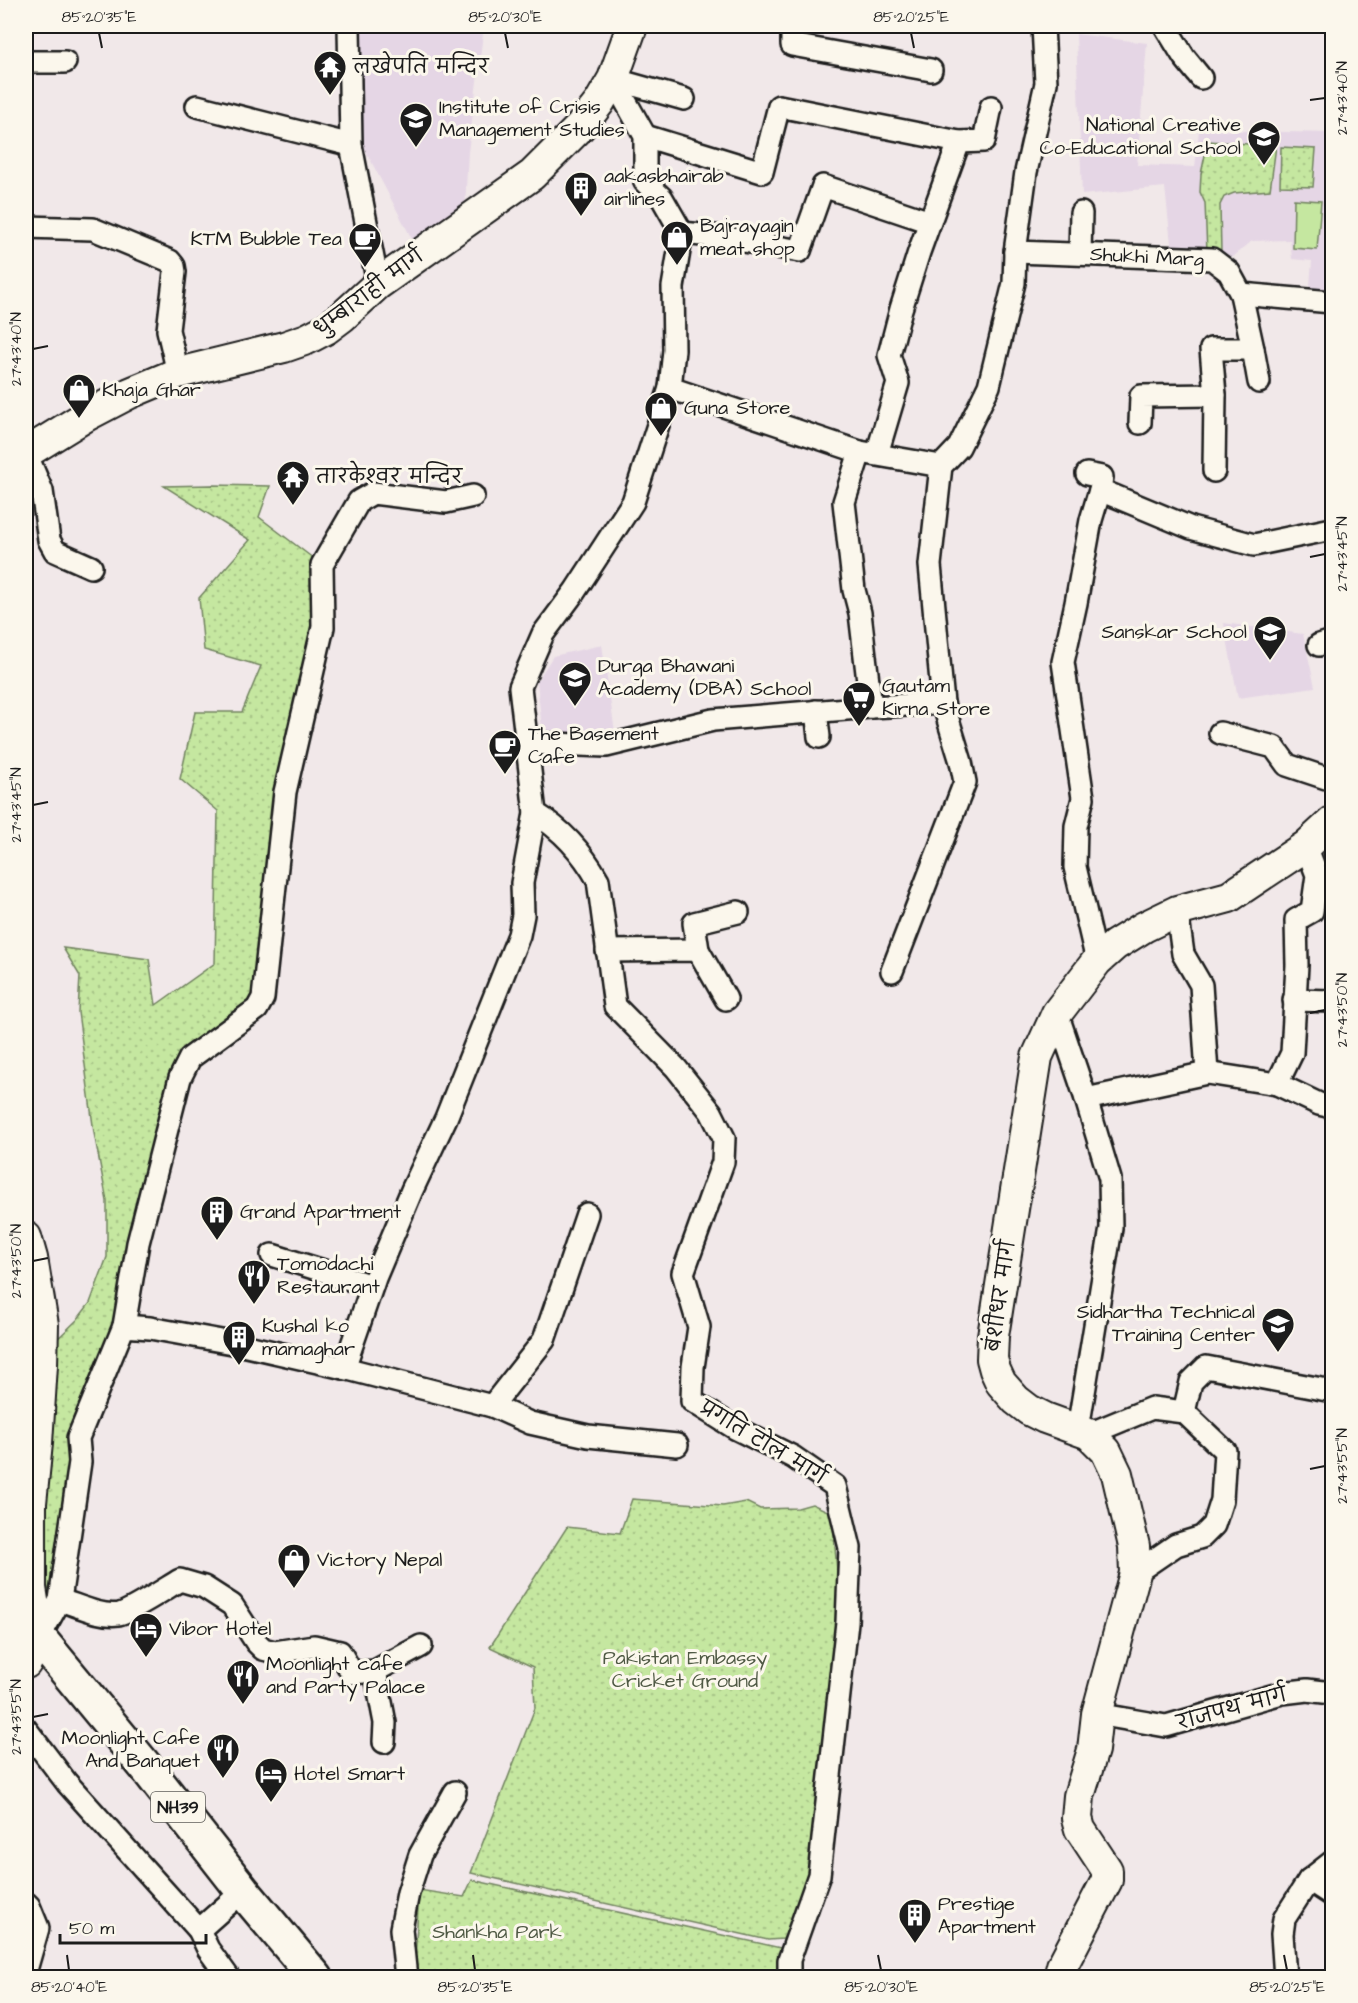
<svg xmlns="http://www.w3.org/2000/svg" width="1358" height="2003" font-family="'Architects Daughter','Playpen Sans Deva',sans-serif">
<defs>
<pattern id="grass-dots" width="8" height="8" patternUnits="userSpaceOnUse" patternTransform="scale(1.5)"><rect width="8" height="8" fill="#c5e7a0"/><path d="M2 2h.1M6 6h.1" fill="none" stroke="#a9c689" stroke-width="1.8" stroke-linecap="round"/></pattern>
</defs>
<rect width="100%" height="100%" fill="#f1e8e9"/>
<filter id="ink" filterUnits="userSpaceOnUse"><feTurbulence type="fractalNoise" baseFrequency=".0167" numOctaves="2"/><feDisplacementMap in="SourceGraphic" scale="12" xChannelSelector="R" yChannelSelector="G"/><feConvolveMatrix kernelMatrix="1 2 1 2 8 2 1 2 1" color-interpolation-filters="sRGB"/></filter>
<g filter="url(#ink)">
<!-- built -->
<g fill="#e5d6e5">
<path d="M 355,26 L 484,26 L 468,152 L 465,207 L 412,239 L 362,144 Z"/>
<path d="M 1076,34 L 1147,43 L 1137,165 L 1195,167 L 1199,130 L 1332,133 L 1332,298 L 1309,297 L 1312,261 L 1292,259 L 1290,240 L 1252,241 L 1233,257 L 1172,253 L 1165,187 L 1082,195 Z"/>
<path d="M 1224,623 L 1303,634 L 1315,687 L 1238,698 Z"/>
<path d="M 602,645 L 615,732 L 543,739 L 537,681 L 553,656 Z"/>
</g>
<!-- grass -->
<g fill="url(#grass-dots)" stroke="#70825e" stroke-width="1.5">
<path d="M 1208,141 L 1276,146 L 1270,190 L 1234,193 L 1224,197 L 1220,205 L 1221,252 L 1207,252 L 1205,203 L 1200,192 L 1201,174 Z"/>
<path d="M 1281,147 L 1316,149 L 1313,187 L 1280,186 Z"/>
<path d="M 211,485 L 270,486 L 259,517 L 322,565 L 257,1009 L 180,1078 L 151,1206 L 78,1438 L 60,1595 L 39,1594 L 48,1348 L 77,1320 L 90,1303 L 107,1257 L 107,1201 L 94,1133 L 78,1012 L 80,976 L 63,948 L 149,959 L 156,1005 L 215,963 L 218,811 L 180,779 L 195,712 L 242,712 L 261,666 L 204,650 L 199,598 L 250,540 L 164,486 Z"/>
<path d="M 632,1499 L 723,1506 L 746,1502 L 760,1509 L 798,1508 L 812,1504 L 832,1513 L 840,1605 L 810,1872 L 796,1917 L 783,1939 L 768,1940 L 471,1873 L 535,1708 L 533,1667 L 490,1647 L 567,1527 L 620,1533 Z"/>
<path d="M 472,1880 L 781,1948 L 779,1977 L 414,1978 L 419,1890 L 464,1897 Z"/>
</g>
<!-- pitch -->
<path fill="#c5e7a0" stroke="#70825e" stroke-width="1.5" d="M 1294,199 L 1321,201 L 1317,250 L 1293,248 Z"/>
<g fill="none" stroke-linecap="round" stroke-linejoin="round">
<defs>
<g id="minor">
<path d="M 349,26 L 351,145 L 378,284"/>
<path d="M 792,26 L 792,45 L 931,70"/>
<path d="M 1165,26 L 1184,57 L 1201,78"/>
<path d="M 26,62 L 65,62"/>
<path d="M 613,79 L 684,99"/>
<path d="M 197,106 L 351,145"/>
<path d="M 645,136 L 762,172 L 779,106 L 959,142 L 984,141 L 991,107"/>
<path d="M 26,227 L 93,229 L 170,261 L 174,266 L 175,272 L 168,330 L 178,373"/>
<path d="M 682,233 L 722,237 L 800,251 L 823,186 L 930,222"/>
<path d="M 1015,252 L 1212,259 L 1229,272 L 1241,294 L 1332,302"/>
<path d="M 1080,253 L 1081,213"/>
<path d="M 1253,349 L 1259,382"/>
<path d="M 670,388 L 860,452 L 941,466"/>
<path d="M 1140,423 L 1141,396 L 1215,395 L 1211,349 L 1253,349 L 1241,294"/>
<path d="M 860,452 L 844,502 L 854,590 L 860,613 L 871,707 L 943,703"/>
<path d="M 26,453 L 42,491 L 49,540 L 55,551 L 91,567"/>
<path d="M 877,454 L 898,383 L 889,355 L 901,309 L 919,252 L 959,142"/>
<path d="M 1214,471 L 1215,395"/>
<path d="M 1087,474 L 1102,477 L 1100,490 L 1091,520 L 1076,603 L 1063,662 L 1083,798 L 1076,826 L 1075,867 L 1097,961"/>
<path d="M 1100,490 L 1191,528 L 1254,545 L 1332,529"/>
<path d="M 1319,645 L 1332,641"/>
<path d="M 816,711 L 819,737"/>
<path d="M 1220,733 L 1274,747 L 1287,765 L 1332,780"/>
<path d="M 526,743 L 606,746 L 713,720 L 871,707"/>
<path d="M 535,813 C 561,829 583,853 598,880 L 615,1006 L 676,1068 L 711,1112 L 724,1138 L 723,1162 L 683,1273 L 699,1327 L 693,1367 L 692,1401 L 735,1428 L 793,1457 L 835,1486 L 850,1548 L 847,1622 L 819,1875 L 789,1960 L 789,1978"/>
<path d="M 698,950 L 694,923 L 738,912"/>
<path d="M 607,951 L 698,950 L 726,999"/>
<path d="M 892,971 L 965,782 L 961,762 L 943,703 L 930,565 L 941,466 L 959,447 L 989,386 L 1014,283 L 1015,252 L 1026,172 L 1046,83 L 1043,26"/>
<path d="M 1294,1000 L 1332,1001"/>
<path d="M 1057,1013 L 1086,1099 L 1110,1179 L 1111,1228 L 1078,1429"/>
<path d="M 1207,1073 L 1277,1084 L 1292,1053 L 1297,965 L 1296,920 L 1312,911 L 1317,875 L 1306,846"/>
<path d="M 1277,1084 L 1319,1104 L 1332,1107"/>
<path d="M 1086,1099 L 1207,1073 L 1201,985 L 1183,954 L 1177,911"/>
<path d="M 272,1255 L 372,1286"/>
<path d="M 124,1326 L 138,1243 L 180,1078 L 190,1058 L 257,1009 L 263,998 L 285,792 L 323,627 L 322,565 L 359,501 L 373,493 L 446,502 L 473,496"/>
<path d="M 344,1368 L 375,1278 L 412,1190 L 446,1118 L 519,935 L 523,915 L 522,883 L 535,813 L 520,687 L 543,634 L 575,591 L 633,502 L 670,388 L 674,350 L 673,287 L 682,233 L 662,198 L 645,182 L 645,136 L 613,79"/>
<path d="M 492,1406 L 544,1340 L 587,1214"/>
<path d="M 1089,1434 L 1152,1408 L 1184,1412"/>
<path d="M 1135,1573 L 1176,1545 L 1202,1537 L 1214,1525 L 1222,1500 L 1225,1451 L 1184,1412 L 1191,1382 L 1206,1367 L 1332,1391"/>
<path d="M 60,1600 C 77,1605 100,1617 119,1614 C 130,1612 168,1587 180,1580 L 204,1587 L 232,1605 L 256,1642 L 263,1649 L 275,1652 L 314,1646 L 340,1652 L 352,1673 L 375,1671 L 421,1646"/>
<path d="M 39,1638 L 60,1600 L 80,1462 L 78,1438 L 124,1326 L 150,1328 L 238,1344 L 344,1368 L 492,1406 L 530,1423 L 588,1436 L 677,1445"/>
<path d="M 375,1671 L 385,1723 L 384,1742"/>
<path d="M 1097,1714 L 1166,1726 L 1282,1693 L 1307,1690 L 1332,1693"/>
<path d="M 26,1729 L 67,1783 L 199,1930 L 208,1949 L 229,1978"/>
<path d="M 1309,1880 L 1332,1895"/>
<path d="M 26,1903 L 29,1906 L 38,1928 L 26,1970"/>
<path d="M 199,1930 L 243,1891"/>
<path d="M 406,1978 L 401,1929 L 408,1893 L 420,1855 L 455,1792"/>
<path d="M 1285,1978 L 1282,1934 L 1284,1919 L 1309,1880 L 1332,1862"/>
</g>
<g id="secondary">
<path d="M 26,453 L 86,416 L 130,393 L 178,373 L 284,347 L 307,339 L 326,329 L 342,317 L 378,284 L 532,175 L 580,127 L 599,103 L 613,79 L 632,26"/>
<path d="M 26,1237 L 32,1258 L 43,1325 L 42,1365 L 37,1443 L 31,1503 L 31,1588 L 39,1638 L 26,1663"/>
<path d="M 1059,1978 L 1062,1966 L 1107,1880 L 1107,1870 L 1080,1829 L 1077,1818 L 1079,1796 L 1093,1750 L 1097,1714 L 1135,1573 L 1134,1546 L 1117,1474 L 1106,1451 L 1089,1434 L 1045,1418 L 1029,1410 L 1016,1400 L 1001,1383 L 995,1370 L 992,1359 L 993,1336 L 1037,1057 L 1057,1013 L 1097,961 L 1115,945 L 1144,927 L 1177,911 L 1229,897 L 1306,846 L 1332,822"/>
</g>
<path id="trunk" d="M 26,1624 L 39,1638 L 149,1771 L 243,1891 L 316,1978"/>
</defs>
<!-- minor casing -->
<use href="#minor" stroke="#1c1c1c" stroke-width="26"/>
<!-- secondary casing -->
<use href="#secondary" stroke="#1c1c1c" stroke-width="34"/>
<!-- trunk casing -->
<use href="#trunk" stroke="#1c1c1c" stroke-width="38"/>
<!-- minor -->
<use href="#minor" stroke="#fbf7ec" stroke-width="21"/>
<!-- secondary -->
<use href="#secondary" stroke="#fbf7ec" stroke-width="30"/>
<!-- trunk -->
<use href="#trunk" stroke="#fbf7ec" stroke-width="33"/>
</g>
</g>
<!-- ticks -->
<path fill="none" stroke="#1c1c1c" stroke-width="2" d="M 99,33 L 102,48M 505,33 L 508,48M 911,33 L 914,48M 1310,100 L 1325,98M 33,349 L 48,346M 1310,557 L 1325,554M 33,805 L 48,802M 1310,1013 L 1325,1010M 33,1261 L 48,1258M 1310,1469 L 1325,1466M 33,1717 L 48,1714M 67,1955 L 69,1970M 473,1955 L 475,1970M 878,1955 L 881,1970M 1284,1955 L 1287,1970"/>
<!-- icons -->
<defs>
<symbol id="temple-pin" viewBox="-11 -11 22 30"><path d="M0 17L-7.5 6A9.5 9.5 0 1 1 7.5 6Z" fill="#1c1c1c" stroke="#fbf7ec"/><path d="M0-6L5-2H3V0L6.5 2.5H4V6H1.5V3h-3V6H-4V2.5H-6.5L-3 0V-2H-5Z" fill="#fff"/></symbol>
<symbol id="university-pin" viewBox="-11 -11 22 30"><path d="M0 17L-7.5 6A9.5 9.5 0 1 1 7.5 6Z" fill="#1c1c1c" stroke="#fbf7ec"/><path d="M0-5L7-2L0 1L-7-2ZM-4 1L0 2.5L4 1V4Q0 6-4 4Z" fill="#fff"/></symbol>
<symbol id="school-pin" viewBox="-11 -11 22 30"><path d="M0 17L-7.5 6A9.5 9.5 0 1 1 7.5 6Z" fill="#1c1c1c" stroke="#fbf7ec"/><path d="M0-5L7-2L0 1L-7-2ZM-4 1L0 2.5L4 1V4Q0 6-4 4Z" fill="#fff"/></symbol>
<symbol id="building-pin" viewBox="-11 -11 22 30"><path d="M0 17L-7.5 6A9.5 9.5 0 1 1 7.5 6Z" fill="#1c1c1c" stroke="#fbf7ec"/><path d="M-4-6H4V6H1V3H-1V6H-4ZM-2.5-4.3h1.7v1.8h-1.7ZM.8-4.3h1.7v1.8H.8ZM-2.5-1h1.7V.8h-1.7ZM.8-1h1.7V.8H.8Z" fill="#fff"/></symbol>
<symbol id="shop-pin" viewBox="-11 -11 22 30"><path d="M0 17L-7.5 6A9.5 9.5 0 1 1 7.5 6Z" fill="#1c1c1c" stroke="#fbf7ec"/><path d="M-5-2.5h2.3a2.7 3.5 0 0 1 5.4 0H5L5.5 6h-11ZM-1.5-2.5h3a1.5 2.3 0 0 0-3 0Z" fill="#fff"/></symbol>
<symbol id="cafe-pin" viewBox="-11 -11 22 30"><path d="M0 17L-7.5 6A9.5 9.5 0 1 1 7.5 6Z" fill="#1c1c1c" stroke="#fbf7ec"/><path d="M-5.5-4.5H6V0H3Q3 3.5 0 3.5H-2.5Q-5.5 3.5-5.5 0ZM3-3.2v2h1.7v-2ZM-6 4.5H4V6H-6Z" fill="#fff"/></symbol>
<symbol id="supermarket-pin" viewBox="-11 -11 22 30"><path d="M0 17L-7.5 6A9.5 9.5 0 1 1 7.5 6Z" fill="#1c1c1c" stroke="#fbf7ec"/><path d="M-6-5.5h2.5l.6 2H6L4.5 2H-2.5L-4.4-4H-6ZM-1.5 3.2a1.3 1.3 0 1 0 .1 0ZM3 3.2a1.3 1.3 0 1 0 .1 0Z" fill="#fff"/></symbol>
<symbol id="restaurant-pin" viewBox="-11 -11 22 30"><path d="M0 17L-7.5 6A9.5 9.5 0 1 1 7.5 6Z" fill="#1c1c1c" stroke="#fbf7ec"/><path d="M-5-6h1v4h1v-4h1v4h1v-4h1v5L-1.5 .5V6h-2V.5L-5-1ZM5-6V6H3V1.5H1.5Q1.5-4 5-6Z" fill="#fff"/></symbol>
<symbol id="hotel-pin" viewBox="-11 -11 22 30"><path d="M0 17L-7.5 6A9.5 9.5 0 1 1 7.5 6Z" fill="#1c1c1c" stroke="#fbf7ec"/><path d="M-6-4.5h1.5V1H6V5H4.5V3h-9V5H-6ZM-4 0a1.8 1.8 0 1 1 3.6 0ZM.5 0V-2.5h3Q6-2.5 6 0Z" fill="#fff"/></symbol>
</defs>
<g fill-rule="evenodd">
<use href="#temple-pin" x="311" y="48" width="38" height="52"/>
<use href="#university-pin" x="397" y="100" width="38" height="52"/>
<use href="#school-pin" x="1245" y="118" width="38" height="52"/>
<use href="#building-pin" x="562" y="169" width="38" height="52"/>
<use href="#shop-pin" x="658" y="218" width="38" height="52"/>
<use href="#cafe-pin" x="346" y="220" width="38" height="52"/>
<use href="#shop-pin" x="60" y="371" width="38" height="52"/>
<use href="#shop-pin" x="642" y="389" width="38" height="52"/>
<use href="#temple-pin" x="274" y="458" width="38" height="52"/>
<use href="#school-pin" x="1251" y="613" width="38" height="52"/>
<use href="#school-pin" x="556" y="659" width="38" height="52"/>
<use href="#supermarket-pin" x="840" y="679" width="38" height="52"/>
<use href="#cafe-pin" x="486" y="727" width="38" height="52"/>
<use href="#building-pin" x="198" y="1193" width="38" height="52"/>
<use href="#restaurant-pin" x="235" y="1257" width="38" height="52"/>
<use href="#university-pin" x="1259" y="1305" width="38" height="52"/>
<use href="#building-pin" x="220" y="1318" width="38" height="52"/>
<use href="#shop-pin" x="275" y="1541" width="38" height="52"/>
<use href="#hotel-pin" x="127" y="1610" width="38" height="52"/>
<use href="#restaurant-pin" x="224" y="1657" width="38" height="52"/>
<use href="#restaurant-pin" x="204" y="1731" width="38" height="52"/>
<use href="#hotel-pin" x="252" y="1755" width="38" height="52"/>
<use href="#building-pin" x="896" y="1896" width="38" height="52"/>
</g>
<g text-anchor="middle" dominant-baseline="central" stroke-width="6" stroke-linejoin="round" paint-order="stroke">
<!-- shield labels -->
<rect fill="#fbf7ec" stroke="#5f5e5a" stroke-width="1.5" x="151" y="1792" width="54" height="30" rx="4.5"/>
<g font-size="18" font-weight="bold" fill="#1c1c1c">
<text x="178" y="1807">NH39</text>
</g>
<!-- poi labels -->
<g font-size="20" fill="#1c1c1c" stroke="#fbf7ec" text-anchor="start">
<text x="353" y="67">लखेपति मन्दिर</text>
<text x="439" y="107">Institute of Crisis<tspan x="439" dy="23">Management Studies</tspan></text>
<text x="1241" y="125" text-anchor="end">National Creative<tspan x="1241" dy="23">Co-Educational School</tspan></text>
<text x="604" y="176">aakasbhairab<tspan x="604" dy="23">airlines</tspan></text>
<text x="700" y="226">Bajrayagin<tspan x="700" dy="23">meat shop</tspan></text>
<text x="342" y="239" text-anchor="end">KTM Bubble Tea</text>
<text x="102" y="390">Khaja Ghar</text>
<text x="684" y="408">Guna Store</text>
<text x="316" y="477">तारकेश्वर मन्दिर</text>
<text x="1247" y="632" text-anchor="end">Sanskar School</text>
<text x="598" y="666">Durga Bhawani<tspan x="598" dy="23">Academy (DBA) School</tspan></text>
<text x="882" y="686">Gautam<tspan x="882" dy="23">Kirna Store</tspan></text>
<text x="528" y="734">The Basement<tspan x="528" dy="23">Cafe</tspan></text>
<text x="240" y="1212">Grand Apartment</text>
<text x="277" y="1264">Tomodachi<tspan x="277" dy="23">Restaurant</tspan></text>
<text x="1255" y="1312" text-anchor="end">Sidhartha Technical<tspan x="1255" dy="23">Training Center</tspan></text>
<text x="262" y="1326">Kushal ko<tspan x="262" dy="23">mamaghar</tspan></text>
<text x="317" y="1560">Victory Nepal</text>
<text x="169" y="1629">Vibor Hotel</text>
<text x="266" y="1664">Moonlight cafe<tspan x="266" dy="23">and Party Palace</tspan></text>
<text x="200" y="1738" text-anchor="end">Moonlight Cafe<tspan x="200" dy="23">And Banquet</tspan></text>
<text x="294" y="1774">Hotel Smart</text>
<text x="938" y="1904">Prestige<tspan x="938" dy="23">Apartment</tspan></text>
</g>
<!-- street labels -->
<g font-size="20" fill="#1c1c1c" stroke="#fbf7ec">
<text transform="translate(1147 257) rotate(3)">Shukhi Marg</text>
<text transform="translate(369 293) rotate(-37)">धुम्बाराही मार्ग</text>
<text transform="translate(1001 1296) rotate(-82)">बंशीधर मार्ग</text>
<text transform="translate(763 1443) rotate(31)">प्रगति टोल मार्ग</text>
<text transform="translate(1232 1709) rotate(-15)">राजपथ मार्ग</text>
</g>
<!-- park labels -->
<g font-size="20" fill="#4f5944" stroke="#fbf7ec">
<text x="685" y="1658">Pakistan Embassy<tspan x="685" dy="23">Cricket Ground</tspan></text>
<text x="497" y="1932">Shankha Park</text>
</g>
</g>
<!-- margin -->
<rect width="1358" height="2003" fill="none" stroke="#fbf7ec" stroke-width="66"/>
<!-- scale -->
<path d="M60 1934v9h146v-9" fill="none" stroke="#1c1c1c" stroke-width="3"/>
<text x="69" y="1934" font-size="18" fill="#1c1c1c" stroke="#fbf7ec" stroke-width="4.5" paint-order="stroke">50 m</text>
<rect x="33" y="33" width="1292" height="1937" fill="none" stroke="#1c1c1c" stroke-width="2"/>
<g font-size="15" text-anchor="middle" fill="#1c1c1c">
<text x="99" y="22">85°20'35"E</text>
<text x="505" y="22">85°20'30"E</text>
<text x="911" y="22">85°20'25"E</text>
<text transform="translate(1342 98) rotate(-90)" y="5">27°43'40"N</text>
<text transform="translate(16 349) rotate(-90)" y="5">27°43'40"N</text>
<text transform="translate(1342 554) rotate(-90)" y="5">27°43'45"N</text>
<text transform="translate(16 805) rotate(-90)" y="5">27°43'45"N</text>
<text transform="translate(1342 1010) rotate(-90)" y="5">27°43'50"N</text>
<text transform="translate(16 1261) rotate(-90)" y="5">27°43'50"N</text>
<text transform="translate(1342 1466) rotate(-90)" y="5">27°43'55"N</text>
<text transform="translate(16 1717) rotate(-90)" y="5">27°43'55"N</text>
<text x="69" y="1992">85°20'40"E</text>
<text x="475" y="1992">85°20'35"E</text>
<text x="881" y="1992">85°20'30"E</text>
<text x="1287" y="1992">85°20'25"E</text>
</g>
</svg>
